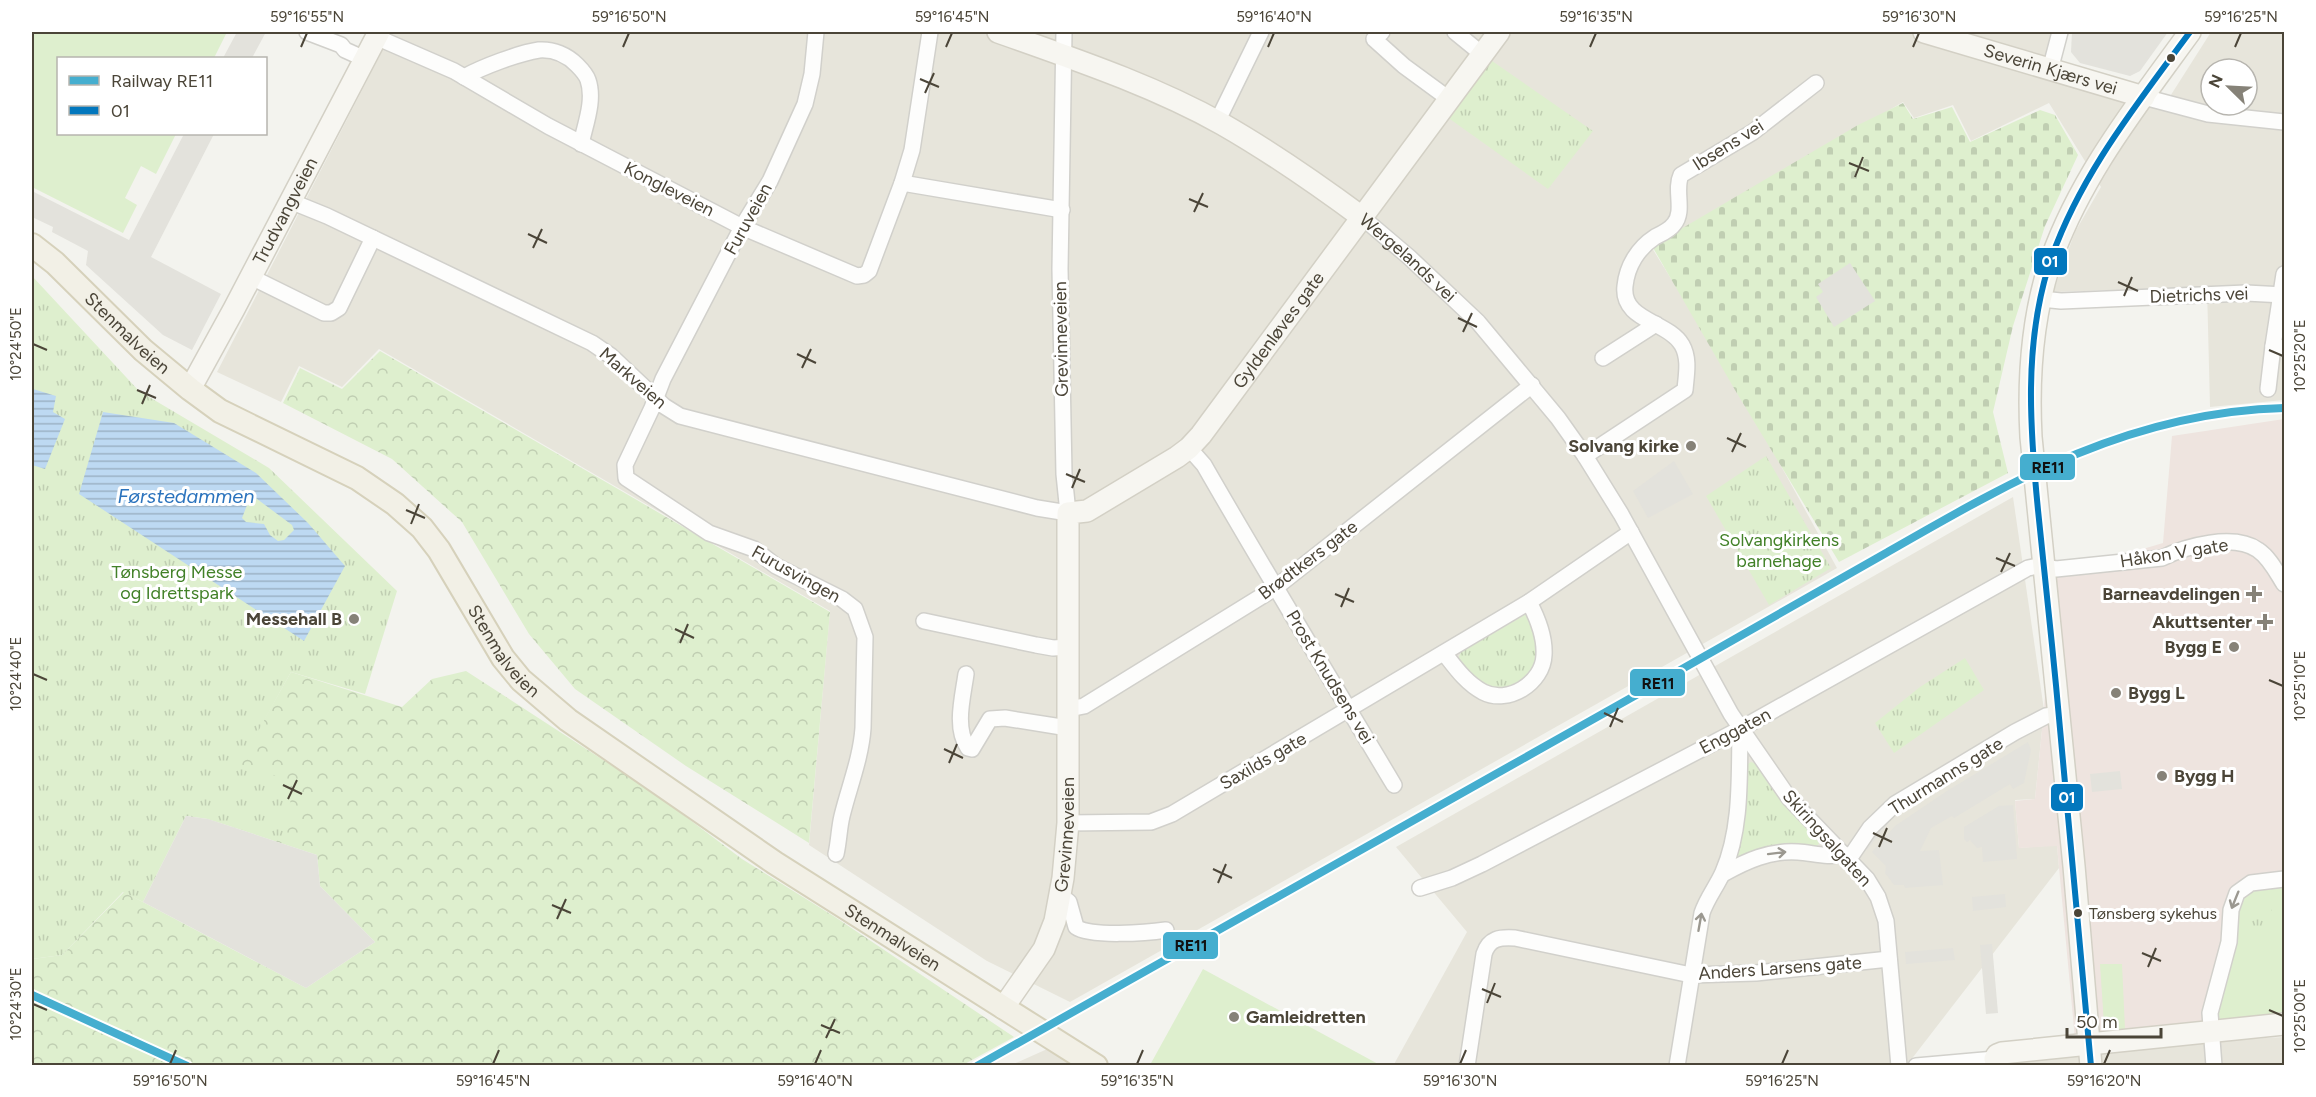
<svg xmlns="http://www.w3.org/2000/svg" width="2316" height="1097" font-family="Figtree,sans-serif">
<defs>
<pattern id="forest-crowns" width="20" height="18" patternUnits="userSpaceOnUse" patternTransform="scale(1.5)"><rect width="20" height="18" fill="#deefce"/><path d="M2 6a3 3 0 1 1 6 0M12 15a3 3 0 1 1 6 0" fill="none" stroke="#c0ceb2"/></pattern>
<pattern id="cemetery-stones" width="16" height="16" patternUnits="userSpaceOnUse" patternTransform="scale(1.5)"><rect width="16" height="16" fill="#deefce"/><path d="M2 7V4a2 2 0 0 1 4 0v3zM10 15v-3a2 2 0 0 1 4 0v3z" fill="#c0ceb2"/></pattern>
<pattern id="park-tufts" width="24" height="20" patternUnits="userSpaceOnUse" patternTransform="scale(1.5)"><rect width="24" height="20" fill="#deefce"/><path d="M3 7l-1-3M5 7V3M7 7l1-3M15 17l-1-3M17 17v-4M19 17l1-3" fill="none" stroke="#c0ceb2"/></pattern>
<pattern id="water-rules" width="6" height="5" patternUnits="userSpaceOnUse" patternTransform="scale(1.5)"><rect width="6" height="5" fill="#bdd9f2"/><path d="M0 2.5h6" fill="none" stroke="#9cb2c5"/></pattern>
</defs>
<rect width="100%" height="100%" fill="#f3f3ee"/>
<!-- residential -->
<g fill="#e7e5db" fill-rule="evenodd">
<path d="M 392,32 L 2058,32 L 2064,84 L 2162,109 L 2211,32 L 2284,32 L 2284,400 L 2210,407 L 2207,287 L 2053,292 L 2075,232 L 2101,187 L 2049,103 L 1971,141 L 1953,105 L 1914,118 L 1903,102 L 1652,248 L 1735,382 L 1837,568 L 1070,1002 L 987,961 L 809,845 L 830,611 L 379,349 L 342,387 L 299,366 L 281,402 L 217,372 ZM 2211,69 L 2247,69 L 2247,105 L 2211,105 Z"/>
<path d="M 2013,497 L 2044,710 L 2035,799 L 2015,800 L 2019,848 L 2057,845 L 2059,868 L 1907,1065 L 1393,1066 L 1467,932 L 1396,847 Z"/>
<path d="M 2284,1037 L 2284,1065 L 1994,1066 L 1993,1056 L 2101,1047 Z"/>
<path d="M 1054,1046 L 1096,1066 L 1009,1066 Z"/>
</g>
<!-- medical -->
<path fill="#eee4df" d="M 2284,419 L 2284,1018 L 2075,1039 L 2057,846 L 2019,848 L 2015,801 L 2035,799 L 2044,710 L 2052,576 L 2163,543 L 2172,436 Z"/>
<!-- green -->
<g fill="#deefce">
<path d="M 32,32 L 227,32 L 214,58 L 58,58 L 58,134 L 176,134 L 156,174 L 141,166 L 125,198 L 137,205 L 123,233 L 32,187 Z"/>
<path d="M 2284,883 L 2284,1013 L 2220,1020 L 2217,1010 L 2242,894 L 2253,888 Z"/>
<path d="M 2100,964 L 2122,964 L 2125,1029 L 2110,1030 L 2104,1024 Z"/>
<path d="M 1203,969 L 1380,1065 L 1150,1065 Z"/>
</g>
<!-- forest -->
<g fill="url(#forest-crowns)">
<path d="M 380,351 L 830,612 L 809,843 L 686,766 L 575,689 L 529,634 L 462,522 L 392,459 L 283,403 L 300,368 L 342,389 Z"/>
<path d="M 466,671 L 654,793 L 742,859 L 835,917 L 1014,1037 L 961,1066 L 32,1065 L 32,959 L 62,955 L 124,892 L 306,988 L 375,942 L 320,886 L 317,855 L 208,819 L 291,672 L 402,707 L 432,679 Z"/>
</g>
<!-- cemetery -->
<path fill="url(#cemetery-stones)" d="M 1903,103 L 1913,119 L 1952,107 L 1970,142 L 2040,110 L 2055,115 L 2078,155 L 2045,226 L 2013,326 L 1993,412 L 2008,473 L 1839,562 L 1735,390 L 1652,246 L 1858,125 Z"/>
<!-- park -->
<g fill="url(#park-tufts)">
<path d="M 1482,54 L 1593,131 L 1548,189 L 1440,112 Z"/>
<path d="M 32,276 L 139,391 L 269,468 L 397,591 L 365,694 L 291,672 L 240,764 L 295,782 L 281,841 L 208,819 L 186,816 L 143,902 L 123,892 L 62,955 L 32,959 Z"/>
<path d="M 1766,456 L 1831,568 L 1769,605 L 1706,496 Z"/>
<path d="M 1528,613 L 1543,654 L 1529,681 L 1497,693 L 1475,682 L 1458,659 L 1461,652 Z"/>
<path d="M 1965,658 L 1984,690 L 1894,753 L 1875,723 L 1920,687 Z"/>
<path d="M 1751,762 L 1759,765 L 1818,838 L 1820,842 L 1817,846 L 1742,858 L 1734,854 L 1746,765 Z"/>
<path d="M 2263,907 L 2272,910 L 2271,925 L 2265,934 L 2254,936 L 2245,930 C 2246,925 2259,909 2263,907 Z"/>
</g>
<!-- parking -->
<g fill="#e3e2dc">
<path d="M 237,32 L 266,32 L 252,58 L 223,58 Z"/>
<path d="M 2072,32 L 2168,32 L 2140,71 L 2130,76 L 2080,63 L 2071,52 Z"/>
<path d="M 184,134 L 214,134 L 151,257 L 221,294 L 192,350 L 163,335 L 86,265 L 88,251 L 52,232 L 53,227 L 32,217 L 32,191 L 129,240 Z"/>
<path d="M 1850,263 L 1875,301 L 1834,327 L 1816,297 L 1823,292 L 1818,284 Z"/>
<path d="M 1674,461 L 1693,494 L 1648,518 L 1633,491 Z"/>
<path d="M 2034,726 L 2036,730 L 1936,788 L 1895,815 L 1867,850 L 1862,845 L 1885,817 Z"/>
<path d="M 2028,742 L 2031,750 L 2024,783 L 2013,789 L 2010,784 L 1954,818 L 1952,816 L 1931,828 L 1920,851 L 1939,850 L 1943,885 L 1905,888 L 1904,885 L 1894,885 L 1885,873 L 1886,866 L 1872,852 L 1895,826 L 1947,791 Z"/>
<path d="M 2120,771 L 2122,789 L 2092,792 L 2090,774 Z"/>
<path d="M 2013,805 L 2017,859 L 1983,862 L 1982,847 L 1977,848 L 1970,840 L 1967,842 L 1964,839 L 1964,827 L 1999,806 Z"/>
<path d="M 186,816 L 208,819 L 317,855 L 320,886 L 375,942 L 306,988 L 143,902 Z"/>
<path d="M 2005,894 L 2006,907 L 1973,911 L 1972,897 Z"/>
<path d="M 1992,944 L 1998,1013 L 1986,1014 L 1980,945 Z"/>
<path d="M 1953,948 L 1955,960 L 1906,964 L 1905,952 Z"/>
</g>
<!-- water -->
<g fill="url(#water-rules)" fill-rule="evenodd">
<path d="M 33,389 L 56,396 L 53,412 L 65,419 L 45,469 L 32,465 Z"/>
<path d="M 103,412 L 174,423 L 256,473 L 308,523 L 345,566 L 304,641 L 79,494 ZM 253,496 L 292,525 L 294,530 L 284,540 L 278,541 L 270,535 L 264,524 L 246,522 L 242,518 L 249,500 Z"/>
</g>
<g fill="none" stroke-linecap="round" stroke-linejoin="round">
<defs>
<g id="street">
<path d="M 307,32 L 341,45 L 345,50 L 365,59"/>
<path d="M 816,32 L 812,74 L 805,104 L 770,181 L 742,227 L 663,379 L 652,408 L 625,465 L 626,478 L 709,533 L 754,549 L 776,566 L 842,599 L 855,609 L 865,637 L 863,728 C 861,758 849,787 842,816 C 839,828 839,841 836,854"/>
<path d="M 1382,32 L 1374,39 L 1404,66 L 1449,99"/>
<path d="M 1455,32 L 1482,54"/>
<path d="M 376,37 L 454,71 L 548,126 L 742,227 L 857,276 L 864,275 L 869,271 L 902,183 L 912,150 L 930,32"/>
<path d="M 2050,70 L 2060,32"/>
<path d="M 464,77 C 482,67 519,53 539,50 C 553,49 567,55 577,65 C 581,69 586,74 588,80 C 595,100 585,125 581,144"/>
<path d="M 2144,97 L 2208,114 L 2284,122"/>
<path d="M 1217,122 L 1261,32"/>
<path d="M 902,183 L 1062,210"/>
<path d="M 290,201 L 327,216 L 592,343 L 611,356 L 664,406 L 680,416 L 1037,508 L 1068,513 L 1064,474 L 1060,269 L 1064,32"/>
<path id="s1" d="M 1363,218 L 1409,257 L 1478,322 L 1558,418 L 1585,456 L 1621,514 L 1731,714 L 1789,798 L 1867,879 L 1878,897 L 1886,921 L 1899,1066"/>
<path d="M 2284,274 L 2273,346 L 2284,348"/>
<path d="M 251,277 L 324,313 L 331,313 L 339,308 L 373,238"/>
<path d="M 2041,299 L 2061,301 L 2246,293 L 2284,295"/>
<path d="M 1603,358 L 1656,324"/>
<path d="M 2268,389 L 2273,346"/>
<path d="M 1189,448 L 1204,465 C 1266,573 1330,678 1394,785"/>
<path d="M 1585,456 L 1685,390 C 1686,376 1690,359 1682,345 C 1668,321 1621,321 1625,286 C 1627,266 1638,248 1655,237 C 1661,234 1670,230 1674,224 C 1685,211 1674,190 1681,175 L 1753,132 L 1816,83"/>
<path d="M 924,621 L 1036,645 L 1053,648 L 1069,647"/>
<path d="M 1444,653 C 1455,667 1466,683 1483,692 C 1508,705 1543,683 1544,655 C 1545,638 1537,617 1529,602"/>
<path d="M 966,674 C 963,696 954,728 968,748 L 972,749 L 990,719 L 1005,718 L 1068,728"/>
<path d="M 1069,709 L 1084,706 L 1275,588 L 1532,385"/>
<path d="M 1068,823 L 1151,822 L 1172,814 L 1529,602 L 1631,532"/>
<path d="M 1849,859 L 1870,828 L 1895,804 L 2015,732 L 2046,716 L 2059,714"/>
<path d="M 1723,874 C 1746,861 1770,850 1798,852 C 1813,853 1828,858 1844,854"/>
<path d="M 1420,888 L 1452,878 L 1482,864 L 1740,729 L 2028,568 L 2038,566 L 2056,569 L 2162,558 C 2186,546 2234,533 2258,550 C 2270,558 2277,573 2284,584"/>
<path d="M 1060,895 L 1069,902 L 1076,927 C 1090,937 1147,933 1166,930"/>
<path d="M 1467,1066 L 1484,954 C 1489,938 1500,937 1515,938 L 1691,975 L 1756,973 L 1889,959"/>
<path d="M 1677,1066 L 1702,913 C 1707,898 1717,886 1723,872 C 1742,828 1739,776 1740,729"/>
<path d="M 1916,1066 L 1995,1059 L 1995,1066"/>
<path d="M 2214,1066 L 2210,1013 L 2229,942 L 2231,910 L 2237,893 L 2251,883 L 2284,879"/>
</g>
<g id="secondary">
<path d="M 998,32 C 1074,59 1152,85 1222,124 C 1271,152 1317,184 1363,218"/>
<path id="s2" d="M 1924,32 L 2144,97"/>
<path id="s3" d="M 190,389 L 234,309 L 379,32"/>
<path id="s4" d="M 1003,1008 L 1044,949 L 1055,921 L 1063,878 L 1068,823 L 1068,513 L 1087,511 L 1177,457 L 1189,448 L 1201,435 L 1499,32"/>
<path d="M 1995,1059 L 1997,1055 L 2002,1053 L 2284,1024"/>
<path d="M 2091,1066 L 2074,866 L 2031,437 C 2028,380 2032,320 2049,266 C 2078,179 2137,105 2190,32"/>
</g>
<g id="primary">
<path id="s5" d="M 32,245 L 55,263 L 143,350 L 190,389 L 220,411 L 357,478 L 395,504 L 422,528 L 439,550 L 503,658 L 521,680 L 568,720 L 775,863 L 1096,1066"/>
</g>
</defs>
<!-- street casing -->
<use href="#street" stroke="#d1d0cb" stroke-width="18"/>
<!-- secondary casing -->
<use href="#secondary" stroke="#d3d0c5" stroke-width="24"/>
<!-- primary casing -->
<use href="#primary" stroke="#d6d1bb" stroke-width="26"/>
<!-- street -->
<use href="#street" stroke="#fdfdfc" stroke-width="15"/>
<!-- secondary -->
<use href="#secondary" stroke="#f7f6f1" stroke-width="21"/>
<!-- primary -->
<use href="#primary" stroke="#f2f0e6" stroke-width="22"/>
<defs>
<path id="bus-1" d="M 2091,1066 C 2079,925 2066,785 2052,645 C 2047,600 2043,555 2038,510 C 2030,429 2024,347 2048,268 C 2076,180 2136,105 2190,32"/>
</defs>
<!-- bus-1 casing -->
<use href="#bus-1" stroke="#fff" stroke-width="10"/>
<!-- bus-1 -->
<use href="#bus-1" stroke="#0277bd" stroke-width="6"/>
<defs>
<g id="rail-1">
<path d="M 32,995 L 187,1066"/>
<path d="M 977,1066 C 1205,937 1433,809 1661,681 C 1736,639 1811,596 1886,553 C 2015,479 2131,412 2284,408"/>
</g>
</defs>
<!-- rail-1 casing -->
<use href="#rail-1" stroke="#fff" stroke-width="12"/>
<!-- rail-1 -->
<use href="#rail-1" stroke="#45aecf" stroke-width="8"/>
</g>
<!-- one-way arrows -->
<defs><path id="oneway-shaft" d="M-6 0H5M1.5-3L5.5 0L1.5 3" fill="none" stroke-width="1.6" stroke-linecap="round" stroke-linejoin="round" transform="scale(1.5)"/></defs>
<g stroke="#9b9890">
<use href="#oneway-shaft" transform="translate(1777 853) rotate(-7)"/>
<use href="#oneway-shaft" transform="translate(2235 900) rotate(112)"/>
<use href="#oneway-shaft" transform="translate(1700 922) rotate(-80)"/>
</g>
<!-- ticks -->
<path fill="none" stroke="#4b4538" stroke-width="2" d="M 301,47 L 307,33M 623,47 L 629,33M 946,47 L 952,33M 1268,47 L 1274,33M 1590,47 L 1596,33M 1913,47 L 1919,33M 2235,47 L 2241,33M 920,79 L 939,87M 925,93 L 934,73M 1849,163 L 1869,171M 1855,177 L 1863,157M 1189,199 L 1208,207M 1194,212 L 1203,193M 528,234 L 547,243M 533,248 L 542,229M 2118,282 L 2138,291M 2124,296 L 2132,277M 1458,318 L 1477,327M 1463,332 L 1472,313M 33,344 L 47,350M 2269,350 L 2283,356M 797,354 L 816,363M 802,368 L 811,349M 137,390 L 156,398M 142,404 L 150,385M 1727,438 L 1746,447M 1732,452 L 1741,433M 1066,474 L 1085,482M 1072,488 L 1080,469M 406,510 L 425,518M 411,524 L 419,504M 1996,558 L 2015,566M 2001,572 L 2010,553M 1335,594 L 1354,602M 1341,607 L 1349,588M 675,629 L 694,638M 680,643 L 688,624M 33,674 L 47,680M 2269,680 L 2283,686M 1604,713 L 1623,722M 1610,727 L 1618,708M 944,749 L 963,758M 949,763 L 957,744M 283,785 L 302,794M 288,799 L 297,780M 1873,833 L 1892,842M 1879,847 L 1887,828M 1213,869 L 1232,878M 1218,883 L 1226,864M 552,905 L 571,913M 557,919 L 566,899M 2142,953 L 2161,961M 2148,967 L 2156,948M 1482,989 L 1501,997M 1487,1003 L 1495,983M 33,1004 L 47,1010M 2269,1010 L 2283,1016M 821,1025 L 840,1033M 826,1038 L 835,1019M 170,1064 L 176,1050M 493,1064 L 499,1050M 815,1064 L 821,1050M 1137,1064 L 1143,1050M 1460,1064 L 1466,1050M 1782,1064 L 1788,1050M 2104,1064 L 2110,1050"/>
<!-- markers -->
<g fill="#4b4538" stroke="#fff" stroke-width="2">
<circle cx="2171" cy="58" r="5"/>
<circle cx="2078" cy="913" r="5"/>
</g>
<g fill="#868278" stroke="#fff" stroke-width="2">
<circle cx="1691" cy="446" r="6"/>
<path d="M2251 585h6v6h6v6h-6v6h-6v-6h-6v-6h6z"/>
<circle cx="354" cy="619" r="6"/>
<path d="M2262 613h6v6h6v6h-6v6h-6v-6h-6v-6h6z"/>
<circle cx="2234" cy="647" r="6"/>
<circle cx="2116" cy="693" r="6"/>
<circle cx="2162" cy="776" r="6"/>
<circle cx="1234" cy="1017" r="6"/>
</g>
<g text-anchor="middle" dominant-baseline="central" stroke-width="6" stroke-linejoin="round" paint-order="stroke">
<!-- bus labels -->
<g font-size="16" fill="#4b4538" stroke="#fff" text-anchor="start">
<text x="2089" y="913">Tønsberg sykehus</text>
</g>
<!-- street labels -->
<g font-size="18" fill="#4b4538" stroke="#fff">
<text stroke="none"><textPath href="#s2" startOffset="132">Severin Kjærs vei</textPath></text>
<text transform="translate(1728 145) rotate(-32)">Ibsens vei</text>
<text transform="translate(669 189) rotate(27)">Kongleveien</text>
<text stroke="none"><textPath href="#s3" startOffset="202">Trudvangveien</textPath></text>
<text transform="translate(748 219) rotate(-61)">Furuveien</text>
<text stroke="none"><textPath href="#s1" startOffset="60">Wergelands vei</textPath></text>
<text transform="translate(2199 295) rotate(-2)">Dietrichs vei</text>
<text stroke="none"><textPath href="#s4" startOffset="798">Gyldenløves gate</textPath></text>
<text stroke="none"><textPath href="#s5" startOffset="130">Stenmalveien</textPath></text>
<text transform="translate(1061 339) rotate(-91)">Grevinneveien</text>
<text transform="translate(633 378) rotate(41)">Markveien</text>
<text transform="translate(2174 553) rotate(-9)">Håkon V gate</text>
<text transform="translate(1308 560) rotate(-37)">Brødtkers gate</text>
<text transform="translate(796 574) rotate(29)">Furusvingen</text>
<text stroke="none"><textPath href="#s5" startOffset="634">Stenmalveien</textPath></text>
<text transform="translate(1330 677) rotate(59)">Prost Knudsens vei</text>
<text transform="translate(1735 731) rotate(-28)">Enggaten</text>
<text transform="translate(1263 761) rotate(-30)">Saxilds gate</text>
<text transform="translate(1946 776) rotate(-32)">Thurmanns gate</text>
<text stroke="none"><textPath href="#s4" startOffset="189">Grevinneveien</textPath></text>
<text transform="translate(1827 838) rotate(48)">Skiringsalgaten</text>
<text stroke="none"><textPath href="#s5" startOffset="1120">Stenmalveien</textPath></text>
<text transform="translate(1780 968) rotate(-4)">Anders Larsens gate</text>
</g>
<!-- poi labels -->
<g font-size="18" font-weight="bold" fill="#4b4538" stroke="#fff" text-anchor="end">
<text x="1679" y="446">Solvang kirke</text>
<text x="2240" y="594">Barneavdelingen</text>
<text x="342" y="619">Messehall B</text>
<text x="2252" y="622">Akuttsenter</text>
<text x="2222" y="647">Bygg E</text>
<text x="2128" y="693" text-anchor="start">Bygg L</text>
<text x="2174" y="776" text-anchor="start">Bygg H</text>
<text x="1246" y="1017" text-anchor="start">Gamleidretten</text>
</g>
<!-- park labels -->
<g font-size="18" fill="#428128" stroke="#fff">
<text x="1779" y="540">Solvangkirkens<tspan x="1779" dy="21">barnehage</tspan></text>
<text x="177" y="572">Tønsberg Messe<tspan x="177" dy="21">og Idrettspark</tspan></text>
</g>
<!-- water labels -->
<g font-size="20" font-style="italic" fill="#2b73bd" stroke="#fff">
<text x="186" y="496">Førstedammen</text>
</g>
</g>
<g stroke="#fff" stroke-width="2">
<rect x="2033" y="247" width="35" height="29" rx="6" fill="#0277bd"/>
<rect x="2019" y="453" width="57" height="28" rx="6" fill="#45aecf"/>
<rect x="1629" y="668" width="57" height="29" rx="6" fill="#45aecf"/>
<rect x="2050" y="783" width="34" height="29" rx="6" fill="#0277bd"/>
<rect x="1162" y="931" width="57" height="29" rx="6" fill="#45aecf"/>
</g>
<g font-size="16" text-anchor="middle" font-weight="bold" fill="#fff">
<text x="2050" y="267">01</text>
<text x="2067" y="803">01</text>
</g>
<g font-size="16" text-anchor="middle" font-weight="bold" fill="#111">
<text x="2048" y="473">RE11</text>
<text x="1658" y="689">RE11</text>
<text x="1191" y="951">RE11</text>
</g>
<!-- border -->
<rect width="2316" height="1097" fill="none" stroke="#ffffff" stroke-width="66"/>
<!-- legend -->
<rect x="57" y="57" width="210" height="78" fill="#ffffff" stroke="#b7b5af" stroke-width="1.5"/>
<rect x="69" y="76" width="30" height="9" fill="#45aecf" stroke="#b7b5af" stroke-width="1.5"/>
<text x="111" y="87" font-size="18" fill="#4b4538">Railway RE11</text>
<rect x="69" y="106" width="30" height="9" fill="#0277bd" stroke="#b7b5af" stroke-width="1.5"/>
<text x="111" y="117" font-size="18" fill="#4b4538">01</text>
<!-- north arrow -->
<g transform="translate(2229 87) rotate(294)"><circle r="28" fill="#ffffff" stroke="#b7b5af" stroke-width="1.5"/>
<path d="M0-4.5L10 22L0 15L-10 22Z" fill="#868278"/>
<text y="-9" font-size="16" font-weight="bold" text-anchor="middle" fill="#4b4538">N</text>
</g>
<!-- scale -->
<path d="M2067 1028v9h94v-9" fill="none" stroke="#4b4538" stroke-width="3"/>
<text x="2076" y="1028" font-size="18" fill="#4b4538" stroke="#ffffff" stroke-width="4.5" paint-order="stroke">50 m</text>
<rect x="33" y="33" width="2250" height="1031" fill="none" stroke="#4b4538" stroke-width="2"/>
<g font-size="15" text-anchor="middle" fill="#4b4538">
<text x="307" y="22">59°16'55"N</text>
<text x="629" y="22">59°16'50"N</text>
<text x="952" y="22">59°16'45"N</text>
<text x="1274" y="22">59°16'40"N</text>
<text x="1596" y="22">59°16'35"N</text>
<text x="1919" y="22">59°16'30"N</text>
<text x="2241" y="22">59°16'25"N</text>
<text transform="translate(16 344) rotate(-90)" y="5">10°24'50"E</text>
<text transform="translate(2300 356) rotate(-90)" y="5">10°25'20"E</text>
<text transform="translate(16 674) rotate(-90)" y="5">10°24'40"E</text>
<text transform="translate(2300 686) rotate(-90)" y="5">10°25'10"E</text>
<text transform="translate(16 1004) rotate(-90)" y="5">10°24'30"E</text>
<text transform="translate(2300 1016) rotate(-90)" y="5">10°25'00"E</text>
<text x="170" y="1086">59°16'50"N</text>
<text x="493" y="1086">59°16'45"N</text>
<text x="815" y="1086">59°16'40"N</text>
<text x="1137" y="1086">59°16'35"N</text>
<text x="1460" y="1086">59°16'30"N</text>
<text x="1782" y="1086">59°16'25"N</text>
<text x="2104" y="1086">59°16'20"N</text>
</g>
</svg>
